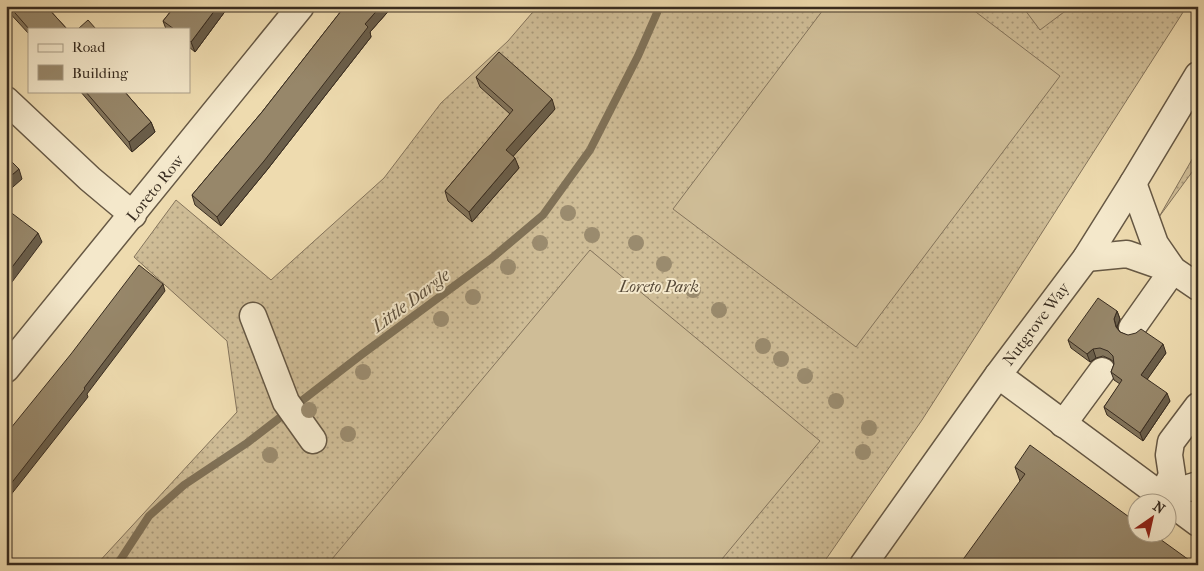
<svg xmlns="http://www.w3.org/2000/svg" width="1204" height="571" font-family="'IM FELL French Canon',serif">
<defs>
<pattern id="grass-dots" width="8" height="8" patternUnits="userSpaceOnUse" patternTransform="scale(1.25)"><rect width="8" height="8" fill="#cfbd97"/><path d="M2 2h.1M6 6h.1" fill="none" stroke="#a99a7b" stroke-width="1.8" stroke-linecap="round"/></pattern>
</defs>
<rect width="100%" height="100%" fill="#eedbaf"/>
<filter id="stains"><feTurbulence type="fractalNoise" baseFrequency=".004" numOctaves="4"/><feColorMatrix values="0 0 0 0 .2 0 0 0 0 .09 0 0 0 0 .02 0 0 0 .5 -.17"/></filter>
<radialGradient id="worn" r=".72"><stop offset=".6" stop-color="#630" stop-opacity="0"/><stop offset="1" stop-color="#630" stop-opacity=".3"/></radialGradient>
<!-- grass -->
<g fill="url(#grass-dots)" stroke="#84745c">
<path d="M 538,6 L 1187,6 L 922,420 L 822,565 L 96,565 L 237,412 L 227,341 L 134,257 L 176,200 L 271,280 L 384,178 L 441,103 L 508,41 Z"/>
<path d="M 1198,149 L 1198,164 L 1159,217 Z"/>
</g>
<!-- pitch -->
<g fill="#cfbd97" stroke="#84745c">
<path d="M 826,6 L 968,6 L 1060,76 L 856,347 L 673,209 Z"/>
<path d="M 1022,6 L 1072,6 L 1040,30 Z"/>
<path d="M 590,250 L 820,441 L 717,565 L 327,565 Z"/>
</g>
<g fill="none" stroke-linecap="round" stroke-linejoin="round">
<!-- stream -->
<path stroke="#807258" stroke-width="8" d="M 117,565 L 149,516 L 184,485 L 247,443 L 361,355 L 492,258 L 543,215 L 590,150 L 638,56 L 660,6"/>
<defs>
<g id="minor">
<path d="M 6,100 L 90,179 L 133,215"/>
<path d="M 1133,183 L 1155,244 L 1173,270 L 1198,287"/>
<path d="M 1086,258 L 1127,254 L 1173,270 L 1132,328"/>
<path d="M 253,316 L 286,402 L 313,440"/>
<path d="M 6,369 L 301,6"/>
<path d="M 998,375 L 1198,523"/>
<path d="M 1063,424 L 1102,371"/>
<path d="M 1162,496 L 1172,475 L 1169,455 L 1171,442 L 1198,406"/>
<path d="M 1162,496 L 1198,485"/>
<path d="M 863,565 L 998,375 L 1086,258 L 1133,183 L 1198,75"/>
</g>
</defs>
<!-- minor casing -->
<use href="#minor" stroke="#665844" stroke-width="29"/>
<!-- minor -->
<use href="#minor" stroke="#f4e8cb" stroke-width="26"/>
</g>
<!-- trees -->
<g fill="#9a8b6e">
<circle cx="568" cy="213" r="8"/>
<circle cx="592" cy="235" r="8"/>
<circle cx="540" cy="243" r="8"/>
<circle cx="636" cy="243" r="8"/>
<circle cx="664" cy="264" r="8"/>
<circle cx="508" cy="267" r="8"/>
<circle cx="693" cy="290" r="8"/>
<circle cx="473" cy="297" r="8"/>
<circle cx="719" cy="310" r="8"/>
<circle cx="441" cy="319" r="8"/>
<circle cx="763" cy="346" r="8"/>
<circle cx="781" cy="359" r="8"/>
<circle cx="363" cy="372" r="8"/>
<circle cx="805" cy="376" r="8"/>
<circle cx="836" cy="401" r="8"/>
<circle cx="309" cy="410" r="8"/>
<circle cx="869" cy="428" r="8"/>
<circle cx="348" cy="434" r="8"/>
<circle cx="863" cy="452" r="8"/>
<circle cx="270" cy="455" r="8"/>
</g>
<!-- wall -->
<g fill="#82745b" stroke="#382c20">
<path d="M 6,6 L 46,6 L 67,29 L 29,29 L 29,34 L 6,9 Z"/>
<path d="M 175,6 L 229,6 L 195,52 L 189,47 L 189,29 L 166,29 L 163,21 Z"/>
<path d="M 345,6 L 393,6 L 370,32 L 371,37 L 267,170 L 221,226 L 195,205 L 192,195 L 262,112 Z"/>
<path d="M 476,77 L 555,109 L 513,156 L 519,168 L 472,222 L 448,201 L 445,191 L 510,114 L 480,87 Z"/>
<path d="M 80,91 L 124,91 L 151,122 L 155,132 L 132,152 Z"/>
<path d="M 1117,311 L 1120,319 L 1117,327 L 1120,332 L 1166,353 L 1147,379 L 1170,401 L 1143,441 L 1107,415 L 1104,407 L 1120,384 L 1114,380 L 1111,372 L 1114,364 L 1114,362 L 1110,359 L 1103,356 L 1096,358 L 1090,362 L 1071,348 L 1068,340 Z"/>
<path d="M 1015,467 L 1196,565 L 1020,481 Z"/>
</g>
<!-- shaded-wall -->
<g fill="#6a5e4a" stroke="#382c20">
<path d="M 218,6 L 229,6 L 195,52 L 191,42 Z"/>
<path d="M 381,6 L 393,6 L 370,32 L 371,37 L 267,170 L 221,226 L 217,217 L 365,24 Z"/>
<path d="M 552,99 L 555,109 L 510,160 L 506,150 Z"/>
<path d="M 151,122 L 155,132 L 132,152 L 129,142 Z"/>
<path d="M 515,158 L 519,168 L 472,222 L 469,212 Z"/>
<path d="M 19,169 L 22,179 L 6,193 L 6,180 Z"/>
<path d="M 38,233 L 42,242 L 6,290 L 6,275 Z"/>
<path d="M 163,284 L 165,291 L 87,394 L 88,397 L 6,501 L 6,490 Z"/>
<path d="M 1117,311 L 1120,319 L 1117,327 L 1119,335 L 1114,319 Z"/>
<path d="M 1163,344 L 1166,353 L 1144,384 L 1141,375 Z"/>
<path d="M 1093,349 L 1096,358 L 1090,362 L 1087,354 Z"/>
<path d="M 1167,393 L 1170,401 L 1143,441 L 1140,433 Z"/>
</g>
<!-- building -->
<g fill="#97876a" stroke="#382c20">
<path d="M 9,6 L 46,6 L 67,29 L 29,29 Z"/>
<path d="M 175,6 L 218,6 L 191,42 L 189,40 L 189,29 L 174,29 L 163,21 Z"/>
<path d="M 345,6 L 381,6 L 365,24 L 368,27 L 264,161 L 217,217 L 192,195 L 262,112 Z"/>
<path d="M 88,20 L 96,29 L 78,29 Z"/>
<path d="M 499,52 L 552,99 L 506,150 L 515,158 L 469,212 L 445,191 L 513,110 L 476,77 Z"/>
<path d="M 85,91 L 124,91 L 151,122 L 129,142 Z"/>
<path d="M 6,156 L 19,169 L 6,180 Z"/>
<path d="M 9,211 L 38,233 L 6,275 L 6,214 Z"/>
<path d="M 139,265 L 163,284 L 84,388 L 85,389 L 6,490 L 6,434 L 71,354 Z"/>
<path d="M 1098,298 L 1117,311 L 1114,319 L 1116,327 L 1120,332 L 1128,335 L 1136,333 L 1141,329 L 1163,344 L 1141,375 L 1167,393 L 1140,433 L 1104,407 L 1122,380 L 1111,372 L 1114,364 L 1113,356 L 1108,351 L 1100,348 L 1093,349 L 1087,354 L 1068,340 Z"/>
<path d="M 1030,445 L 1136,522 L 1136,534 L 1153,534 L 1196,565 L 959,565 L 1025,474 L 1015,467 Z"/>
</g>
<g text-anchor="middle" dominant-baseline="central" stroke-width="4" stroke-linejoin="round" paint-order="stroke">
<!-- street labels -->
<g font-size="16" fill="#382c20" stroke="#f4e8cb">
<text transform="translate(155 188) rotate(-51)">Loreto Row</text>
<text transform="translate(1036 324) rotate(-53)">Nutgrove Way</text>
</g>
<!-- park labels -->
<g font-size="16" font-style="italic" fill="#564938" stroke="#f4e8cb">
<text x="659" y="286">Loreto Park</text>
</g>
<!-- water labels -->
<g font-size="18" font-style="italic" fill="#5c4f3c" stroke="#f4e8cb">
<text transform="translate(411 301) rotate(-37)">Little Dargle</text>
</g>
</g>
<!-- margin -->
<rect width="1204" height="571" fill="none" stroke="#eedbaf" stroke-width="25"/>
<rect x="8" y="8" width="1189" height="556" fill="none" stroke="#382c20" stroke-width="2.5"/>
<rect x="12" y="12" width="1179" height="546" fill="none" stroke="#382c20"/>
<!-- legend -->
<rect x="28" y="28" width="162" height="65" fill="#f4e8cb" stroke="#a99d87"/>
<rect x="38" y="44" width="25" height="8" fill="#f4e8cb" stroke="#a99d87"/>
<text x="72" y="52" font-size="15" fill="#382c20">Road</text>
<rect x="38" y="65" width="25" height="15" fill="#97876a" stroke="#a99d87"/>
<text x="72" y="78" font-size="15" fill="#382c20">Building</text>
<!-- north arrow -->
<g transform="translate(1152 518) rotate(34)"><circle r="24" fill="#f4e8cb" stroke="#a99d87"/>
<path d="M0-4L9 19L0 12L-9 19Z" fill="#8f2418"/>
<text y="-8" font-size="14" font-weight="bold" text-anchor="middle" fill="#382c20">N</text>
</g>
<rect width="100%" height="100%" filter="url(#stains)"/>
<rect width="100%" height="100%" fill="url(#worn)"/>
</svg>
